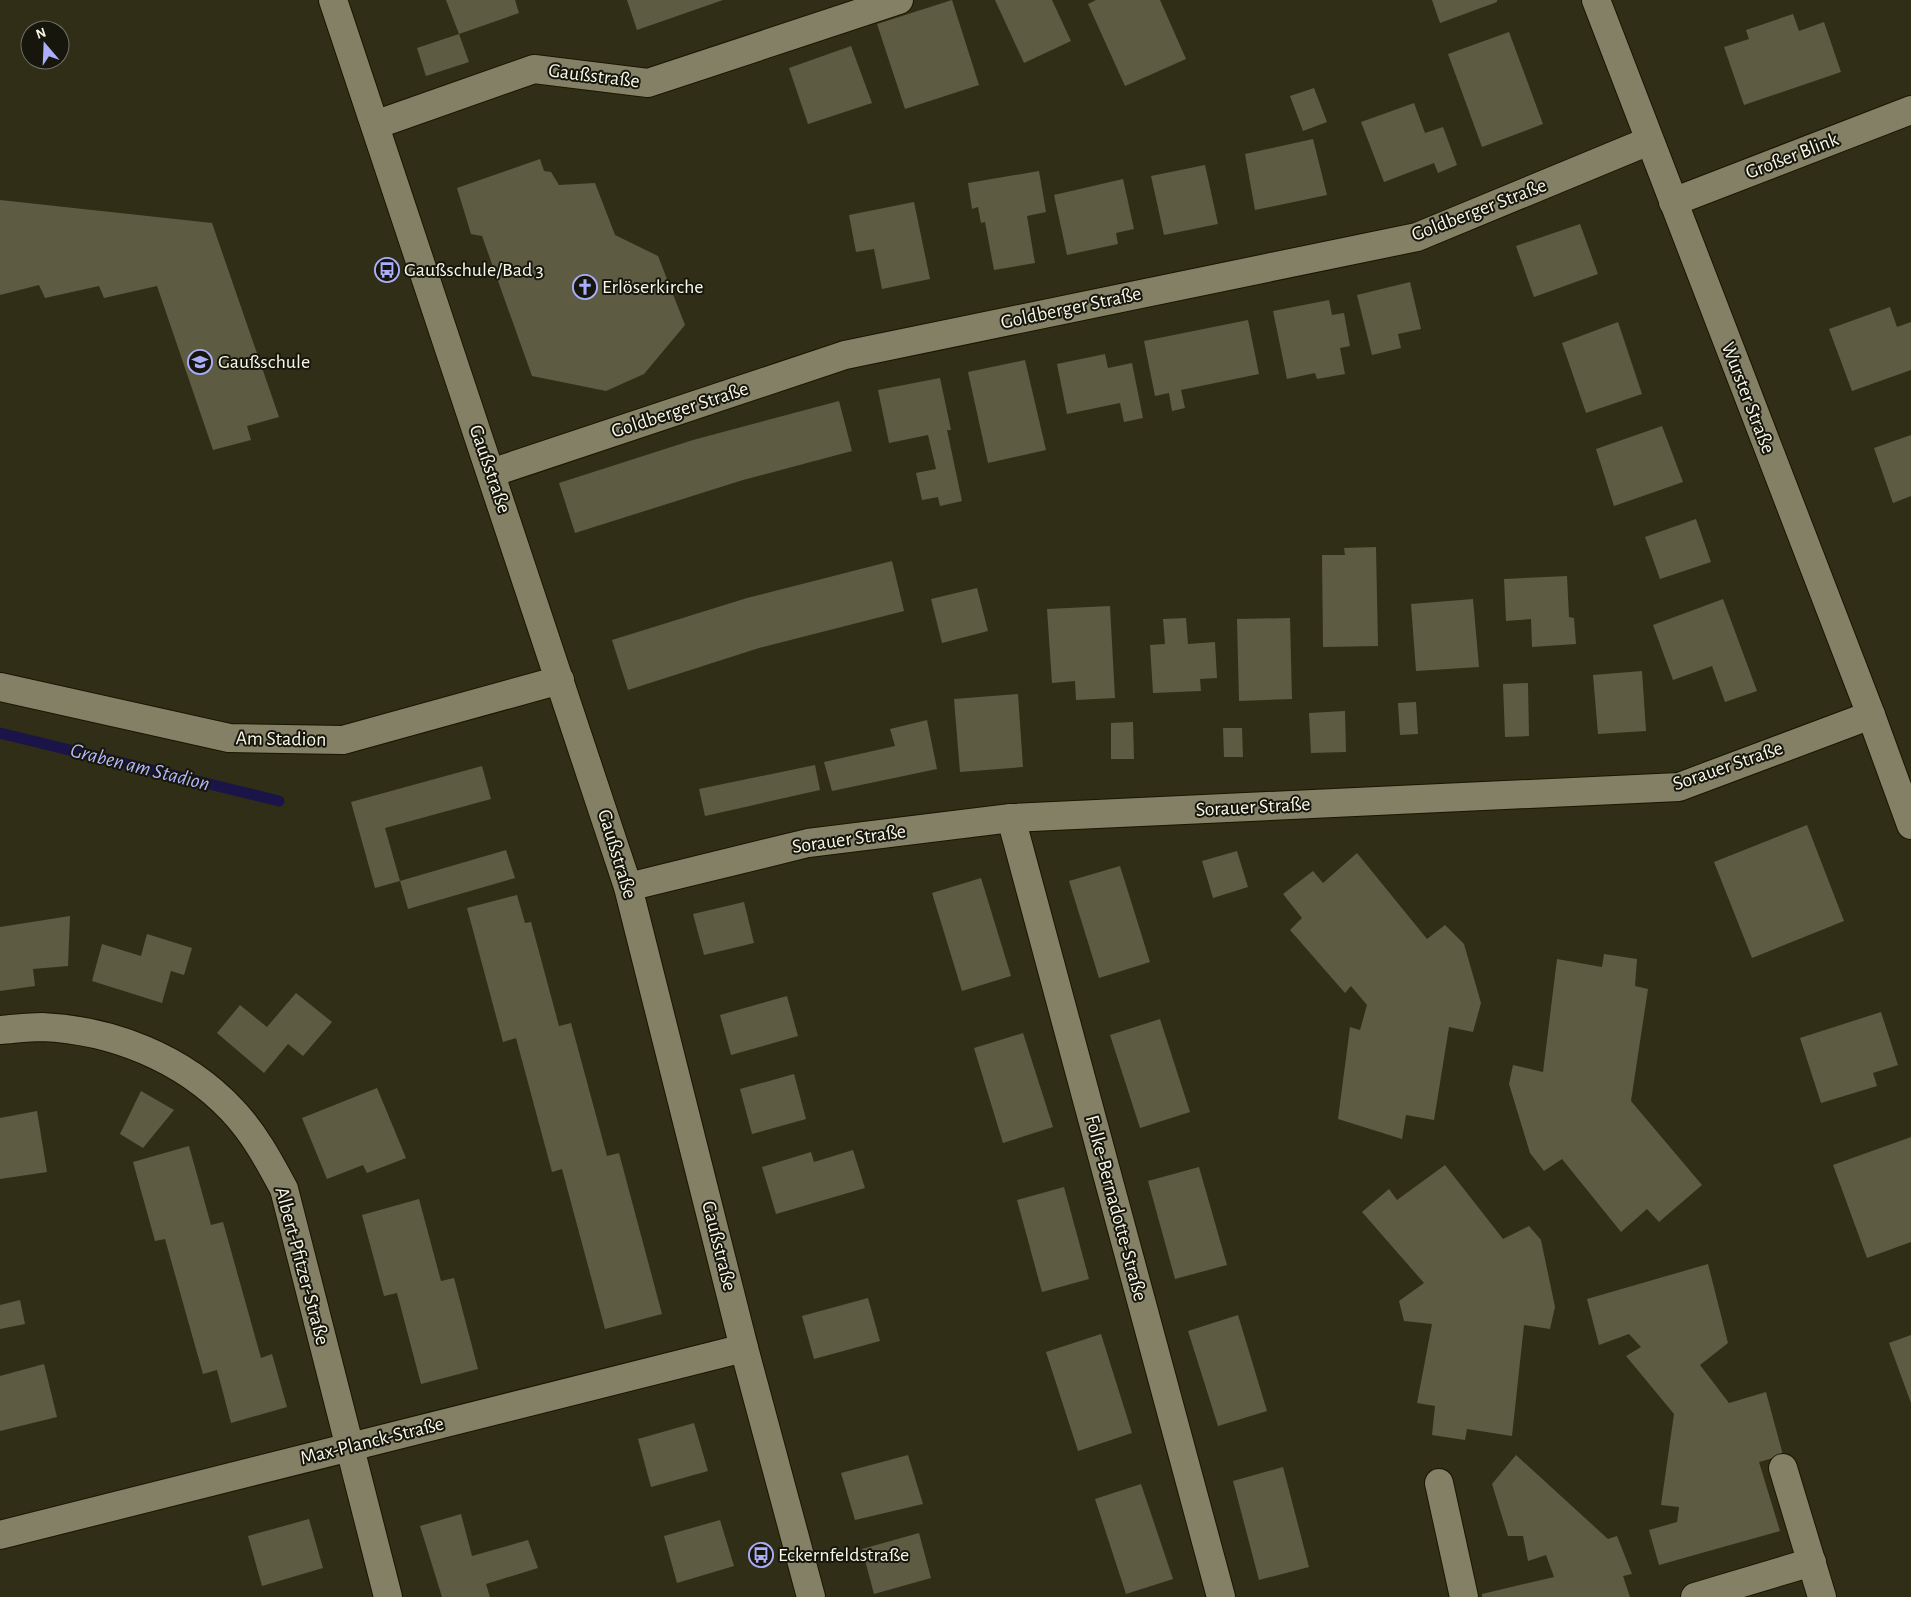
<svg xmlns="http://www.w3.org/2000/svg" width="1911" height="1597" font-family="'Alegreya Sans',sans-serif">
<rect width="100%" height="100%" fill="#312e17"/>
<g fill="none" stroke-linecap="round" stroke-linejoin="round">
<!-- stream -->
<path stroke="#1a1449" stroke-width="11" d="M 0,733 L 279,801"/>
</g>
<!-- building -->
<g fill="#5e5b43">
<path d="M 446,0 L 515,0 L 519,13 L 459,34 Z"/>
<path d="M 627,0 L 723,0 L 637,30 Z"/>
<path d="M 952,0 L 979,85 L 905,109 L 877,24 Z"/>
<path d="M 995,0 L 1052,0 L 1071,41 L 1024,63 Z"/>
<path d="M 1096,0 L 1160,0 L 1186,59 L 1125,86 L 1088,4 Z"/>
<path d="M 1432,0 L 1497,0 L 1497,2 L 1440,23 Z"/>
<path d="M 1793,14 L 1799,31 L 1824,22 L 1841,72 L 1744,105 L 1724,47 L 1749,39 L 1746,30 Z"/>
<path d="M 1509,32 L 1543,124 L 1482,147 L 1448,54 Z"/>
<path d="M 459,34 L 469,62 L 426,76 L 417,48 Z"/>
<path d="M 851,46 L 872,103 L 808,124 L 789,68 Z"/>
<path d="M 1314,88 L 1327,122 L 1303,131 L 1290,96 Z"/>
<path d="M 1414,103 L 1425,133 L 1443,127 L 1457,165 L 1438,173 L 1434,163 L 1384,182 L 1361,122 Z"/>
<path d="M 1313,139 L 1327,195 L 1255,210 L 1245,154 Z"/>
<path d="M 540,159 L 544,171 L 551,172 L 559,185 L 595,183 L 615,235 L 658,256 L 685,325 L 644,374 L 606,391 L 532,376 L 482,236 L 471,234 L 457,188 Z"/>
<path d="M 1205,165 L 1218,224 L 1164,235 L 1151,176 Z"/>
<path d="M 1039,171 L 1046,212 L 1027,216 L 1035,263 L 994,270 L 985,222 L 981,223 L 978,207 L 972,209 L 968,183 Z"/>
<path d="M 1123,179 L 1134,229 L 1116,233 L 1118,244 L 1067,255 L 1054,195 Z"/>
<path d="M 0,200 L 212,223 L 279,417 L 247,426 L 251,440 L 213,450 L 157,286 L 104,298 L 99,286 L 45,298 L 39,285 L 0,295 Z"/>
<path d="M 914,202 L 930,279 L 882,289 L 874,249 L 856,252 L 849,215 Z"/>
<path d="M 1580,224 L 1598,274 L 1534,297 L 1516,246 Z"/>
<path d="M 1410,282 L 1421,329 L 1398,334 L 1401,348 L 1372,355 L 1357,295 Z"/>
<path d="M 1329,300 L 1332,315 L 1344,313 L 1350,346 L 1340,348 L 1345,374 L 1317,379 L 1315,373 L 1287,379 L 1273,311 Z"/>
<path d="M 1890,307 L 1897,327 L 1911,322 L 1911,370 L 1852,391 L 1829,329 Z"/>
<path d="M 1248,320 L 1259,374 L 1181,390 L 1185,408 L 1172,411 L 1169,393 L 1155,396 L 1144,341 Z"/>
<path d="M 1618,322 L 1642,394 L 1586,413 L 1562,343 Z"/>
<path d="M 1105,354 L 1108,368 L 1132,363 L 1143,418 L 1124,422 L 1120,403 L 1067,414 L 1057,364 Z"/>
<path d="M 1025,360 L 1046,450 L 988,463 L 968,372 Z"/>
<path d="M 940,378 L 951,430 L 947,430 L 962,501 L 940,506 L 938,497 L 922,500 L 916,473 L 936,469 L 928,435 L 889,443 L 878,390 Z"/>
<path d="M 839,401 L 852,451 L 743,480 L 575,533 L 559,483 L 693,440 Z"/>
<path d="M 1662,426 L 1683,482 L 1614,506 L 1596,449 Z"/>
<path d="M 1911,435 L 1911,496 L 1893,503 L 1874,448 Z"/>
<path d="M 1696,519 L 1711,562 L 1660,579 L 1645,537 Z"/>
<path d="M 1376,547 L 1378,646 L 1323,647 L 1322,555 L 1345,555 L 1344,548 Z"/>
<path d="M 892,561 L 904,611 L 759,648 L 628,690 L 612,640 L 747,598 Z"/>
<path d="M 1567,576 L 1569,617 L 1574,618 L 1576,644 L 1532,647 L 1531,619 L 1506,621 L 1504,579 Z"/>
<path d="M 977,588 L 988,631 L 942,643 L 931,599 Z"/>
<path d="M 1473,599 L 1479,667 L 1416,671 L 1411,604 Z"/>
<path d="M 1723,599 L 1757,691 L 1725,702 L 1712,666 L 1673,680 L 1653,625 Z"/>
<path d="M 1110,606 L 1115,698 L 1076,700 L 1075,681 L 1052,683 L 1047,609 Z"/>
<path d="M 1186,618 L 1188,644 L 1215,642 L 1217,678 L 1200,679 L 1201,691 L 1153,693 L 1150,645 L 1165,644 L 1163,619 Z"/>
<path d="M 1290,618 L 1292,699 L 1239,701 L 1237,619 Z"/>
<path d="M 1642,671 L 1646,731 L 1598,734 L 1593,675 Z"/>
<path d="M 1528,683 L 1529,736 L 1505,737 L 1503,684 Z"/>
<path d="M 1018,694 L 1023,767 L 960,772 L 954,699 Z"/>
<path d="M 1416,702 L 1418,734 L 1400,735 L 1398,703 Z"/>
<path d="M 1345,711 L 1346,752 L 1311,753 L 1309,713 Z"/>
<path d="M 927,720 L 937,769 L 832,791 L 824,762 L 895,746 L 890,729 Z"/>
<path d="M 1133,722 L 1134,759 L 1111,759 L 1111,723 Z"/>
<path d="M 1223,728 L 1242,728 L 1243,757 L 1224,757 Z"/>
<path d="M 815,765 L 820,790 L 705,816 L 699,789 Z"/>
<path d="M 482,766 L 491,799 L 385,828 L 400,881 L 375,888 L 351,802 Z"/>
<path d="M 1807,825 L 1844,921 L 1752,958 L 1714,862 Z"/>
<path d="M 506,850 L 515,878 L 408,909 L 400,881 Z"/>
<path d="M 1237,851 L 1248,887 L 1213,898 L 1202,861 Z"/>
<path d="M 1357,853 L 1427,939 L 1445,925 L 1464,944 L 1481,1003 L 1473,1032 L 1449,1027 L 1434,1120 L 1406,1115 L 1402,1139 L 1338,1119 L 1350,1027 L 1360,1030 L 1367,1005 L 1351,986 L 1345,993 L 1290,930 L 1302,918 L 1283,894 L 1313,871 L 1323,883 Z"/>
<path d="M 1120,866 L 1150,962 L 1099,978 L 1069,881 Z"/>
<path d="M 981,878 L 1011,976 L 962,991 L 932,893 Z"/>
<path d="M 517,895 L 525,923 L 531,922 L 559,1026 L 571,1023 L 607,1156 L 619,1153 L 662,1314 L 605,1329 L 562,1169 L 552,1172 L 516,1038 L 503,1042 L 467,908 Z"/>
<path d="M 744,902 L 754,943 L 704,955 L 693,914 Z"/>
<path d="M 70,916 L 68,966 L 33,969 L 35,986 L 0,991 L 0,927 Z"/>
<path d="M 147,934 L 192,948 L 184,975 L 171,971 L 162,1003 L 92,981 L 102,944 L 141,956 Z"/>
<path d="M 1604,954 L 1637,959 L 1635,986 L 1648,989 L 1631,1101 L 1702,1185 L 1659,1222 L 1647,1209 L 1621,1232 L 1562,1159 L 1544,1171 L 1530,1153 L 1509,1084 L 1513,1065 L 1543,1072 L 1557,959 L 1602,967 Z"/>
<path d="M 296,993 L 332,1022 L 303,1056 L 288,1044 L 264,1073 L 217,1033 L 240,1005 L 267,1027 Z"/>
<path d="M 787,996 L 798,1036 L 731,1055 L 720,1015 Z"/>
<path d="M 1881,1012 L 1898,1065 L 1873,1073 L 1877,1086 L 1821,1103 L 1800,1038 Z"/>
<path d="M 1160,1019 L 1190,1112 L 1140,1128 L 1110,1035 Z"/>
<path d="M 1023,1033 L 1053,1127 L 1003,1143 L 974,1048 Z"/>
<path d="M 794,1074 L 806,1119 L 752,1134 L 740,1089 Z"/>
<path d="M 377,1088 L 406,1158 L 367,1173 L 363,1165 L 327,1179 L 302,1118 Z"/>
<path d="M 141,1091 L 174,1110 L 143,1148 L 120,1134 Z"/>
<path d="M 37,1111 L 47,1172 L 0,1179 L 0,1118 Z"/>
<path d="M 1911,1137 L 1911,1242 L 1867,1258 L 1833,1165 Z"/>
<path d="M 189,1146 L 211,1225 L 223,1222 L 261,1358 L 272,1354 L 287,1407 L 231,1423 L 217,1370 L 203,1374 L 165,1239 L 155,1241 L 133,1162 Z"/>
<path d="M 853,1150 L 865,1188 L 776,1214 L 762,1167 L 811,1152 L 814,1162 Z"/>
<path d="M 1445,1165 L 1503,1239 L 1529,1226 L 1541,1240 L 1555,1307 L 1550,1329 L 1524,1325 L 1512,1436 L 1467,1429 L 1465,1440 L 1432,1435 L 1435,1406 L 1417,1403 L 1432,1324 L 1404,1321 L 1399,1301 L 1424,1283 L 1362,1212 L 1389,1189 L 1397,1200 Z"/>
<path d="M 1199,1167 L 1227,1265 L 1175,1279 L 1148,1181 Z"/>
<path d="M 1064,1187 L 1089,1279 L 1042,1292 L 1017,1200 Z"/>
<path d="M 419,1199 L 441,1281 L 454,1278 L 478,1369 L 421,1384 L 397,1293 L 384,1296 L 362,1215 Z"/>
<path d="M 1708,1264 L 1728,1343 L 1700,1365 L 1729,1403 L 1766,1392 L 1783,1455 L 1759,1462 L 1780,1531 L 1659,1565 L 1649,1530 L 1677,1522 L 1679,1507 L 1661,1505 L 1674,1414 L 1626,1356 L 1641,1347 L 1629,1334 L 1599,1345 L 1587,1299 Z"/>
<path d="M 868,1298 L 880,1341 L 814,1359 L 802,1316 Z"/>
<path d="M 20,1300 L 25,1324 L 0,1329 L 0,1305 Z"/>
<path d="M 1238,1315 L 1267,1411 L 1218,1426 L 1188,1331 Z"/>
<path d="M 1101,1334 L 1132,1433 L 1078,1451 L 1046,1352 Z"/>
<path d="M 1911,1335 L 1911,1403 L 1889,1343 Z"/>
<path d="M 44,1364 L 57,1417 L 0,1431 L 0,1376 Z"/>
<path d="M 694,1423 L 708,1471 L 651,1487 L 638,1439 Z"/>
<path d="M 908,1455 L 923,1504 L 855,1520 L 841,1473 Z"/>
<path d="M 1516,1455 L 1608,1539 L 1617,1536 L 1632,1574 L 1623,1576 L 1630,1597 L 1482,1597 L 1482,1594 L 1554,1577 L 1546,1555 L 1528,1561 L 1523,1536 L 1508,1536 L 1492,1484 Z"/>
<path d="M 1283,1467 L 1309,1567 L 1259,1580 L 1233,1481 Z"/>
<path d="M 1141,1484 L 1173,1579 L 1126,1594 L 1095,1499 Z"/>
<path d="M 461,1514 L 472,1556 L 528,1540 L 538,1568 L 486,1584 L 490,1597 L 442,1597 L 420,1526 Z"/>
<path d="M 309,1519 L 323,1568 L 262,1586 L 248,1536 Z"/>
<path d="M 720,1520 L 734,1566 L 677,1583 L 664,1536 Z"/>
<path d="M 919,1533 L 931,1578 L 874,1594 L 862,1549 Z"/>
</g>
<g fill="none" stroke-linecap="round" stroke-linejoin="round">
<defs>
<g id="minor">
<path d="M 333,0 L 628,887 L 744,1348 L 811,1597"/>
<path d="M 1596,0 L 1871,715 L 1911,825"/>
<path d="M 375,125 L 534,69 L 648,83 L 899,0"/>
<path d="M 1673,202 L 1911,110"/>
<path d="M 491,473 L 845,355 L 1417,237 L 1649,141"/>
<path d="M 0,687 L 229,738 L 343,740 L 560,680"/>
<path d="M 1011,818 L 1221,1597"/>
<path d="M 628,887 L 808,843 L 1011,818 L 1679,787 L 1871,715"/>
<path d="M 0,1030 C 14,1029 28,1027 42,1027 C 112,1030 183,1058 232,1110 C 254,1133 269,1161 284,1189 L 388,1597"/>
<path d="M 1783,1468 L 1822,1597"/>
<path d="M 1439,1483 L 1464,1597"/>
<path d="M 0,1535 L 744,1348"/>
<path d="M 1695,1597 L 1812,1562"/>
</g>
</defs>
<!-- minor casing -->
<use href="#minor" stroke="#191602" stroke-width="30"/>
<!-- minor -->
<use href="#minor" stroke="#838066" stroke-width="28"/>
</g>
<!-- icons -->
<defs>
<symbol id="bus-ring" viewBox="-11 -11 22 22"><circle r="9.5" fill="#17160c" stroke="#abaffb" stroke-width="1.5"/><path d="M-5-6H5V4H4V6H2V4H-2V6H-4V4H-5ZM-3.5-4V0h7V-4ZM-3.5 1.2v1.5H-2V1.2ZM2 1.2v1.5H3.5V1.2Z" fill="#abaffb"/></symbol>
<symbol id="church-ring" viewBox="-11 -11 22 22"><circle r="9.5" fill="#17160c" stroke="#abaffb" stroke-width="1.5"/><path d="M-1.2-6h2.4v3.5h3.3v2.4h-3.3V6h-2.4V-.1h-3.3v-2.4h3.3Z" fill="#abaffb"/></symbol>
<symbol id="school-ring" viewBox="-11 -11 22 22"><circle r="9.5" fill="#17160c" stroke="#abaffb" stroke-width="1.5"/><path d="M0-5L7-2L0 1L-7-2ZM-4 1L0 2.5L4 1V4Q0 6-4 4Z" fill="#abaffb"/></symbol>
</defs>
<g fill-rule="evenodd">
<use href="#bus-ring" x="373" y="256" width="28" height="28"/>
<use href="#church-ring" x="571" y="273" width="28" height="28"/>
<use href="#school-ring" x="186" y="348" width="28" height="28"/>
<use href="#bus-ring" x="747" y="1541" width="28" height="28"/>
</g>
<g text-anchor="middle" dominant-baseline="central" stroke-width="4" stroke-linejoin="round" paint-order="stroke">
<!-- street labels -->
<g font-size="20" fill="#f7f6e7" stroke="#17160c">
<text transform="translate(594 76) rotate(7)">Gaußstraße</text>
<text transform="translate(1792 156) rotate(-21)">Großer Blink</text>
<text transform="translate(1479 210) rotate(-21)">Goldberger Straße</text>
<text transform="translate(1071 308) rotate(-12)">Goldberger Straße</text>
<text transform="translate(1748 398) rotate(69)">Wurster Straße</text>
<text transform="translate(680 410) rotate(-18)">Goldberger Straße</text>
<text transform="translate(490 469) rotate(71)">Gaußstraße</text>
<text transform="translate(281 739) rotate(1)">Am Stadion</text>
<text transform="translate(1728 766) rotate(-19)">Sorauer Straße</text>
<text transform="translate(1253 807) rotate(-3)">Sorauer Straße</text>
<text transform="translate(849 839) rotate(-8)">Sorauer Straße</text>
<text transform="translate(617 854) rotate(73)">Gaußstraße</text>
<text transform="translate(1116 1208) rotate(75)">Folke-Bernadotte-Straße</text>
<text transform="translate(719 1246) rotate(76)">Gaußstraße</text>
<text transform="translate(302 1266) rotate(75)">Albert-Pfitzer-Straße</text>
<text transform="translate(372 1441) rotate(-14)">Max-Planck-Straße</text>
</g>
<!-- poi labels -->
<g font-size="20" fill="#f7f6e7" stroke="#17160c" text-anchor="start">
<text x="404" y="270">Gaußschule/Bad 3</text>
<text x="602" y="287">Erlöserkirche</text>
<text x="218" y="362">Gaußschule</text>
<text x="778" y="1555">Eckernfeldstraße</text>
</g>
<!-- water labels -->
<g font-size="21" font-style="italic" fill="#b3b7fe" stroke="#17160c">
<text transform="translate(140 767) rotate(14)">Graben am Stadion</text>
</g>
</g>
<!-- north arrow -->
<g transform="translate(45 45) rotate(341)"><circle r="24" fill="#17160c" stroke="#717064"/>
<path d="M0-4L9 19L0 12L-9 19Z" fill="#abaffb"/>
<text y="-8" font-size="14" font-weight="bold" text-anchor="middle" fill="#f7f6e7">N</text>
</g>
</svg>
